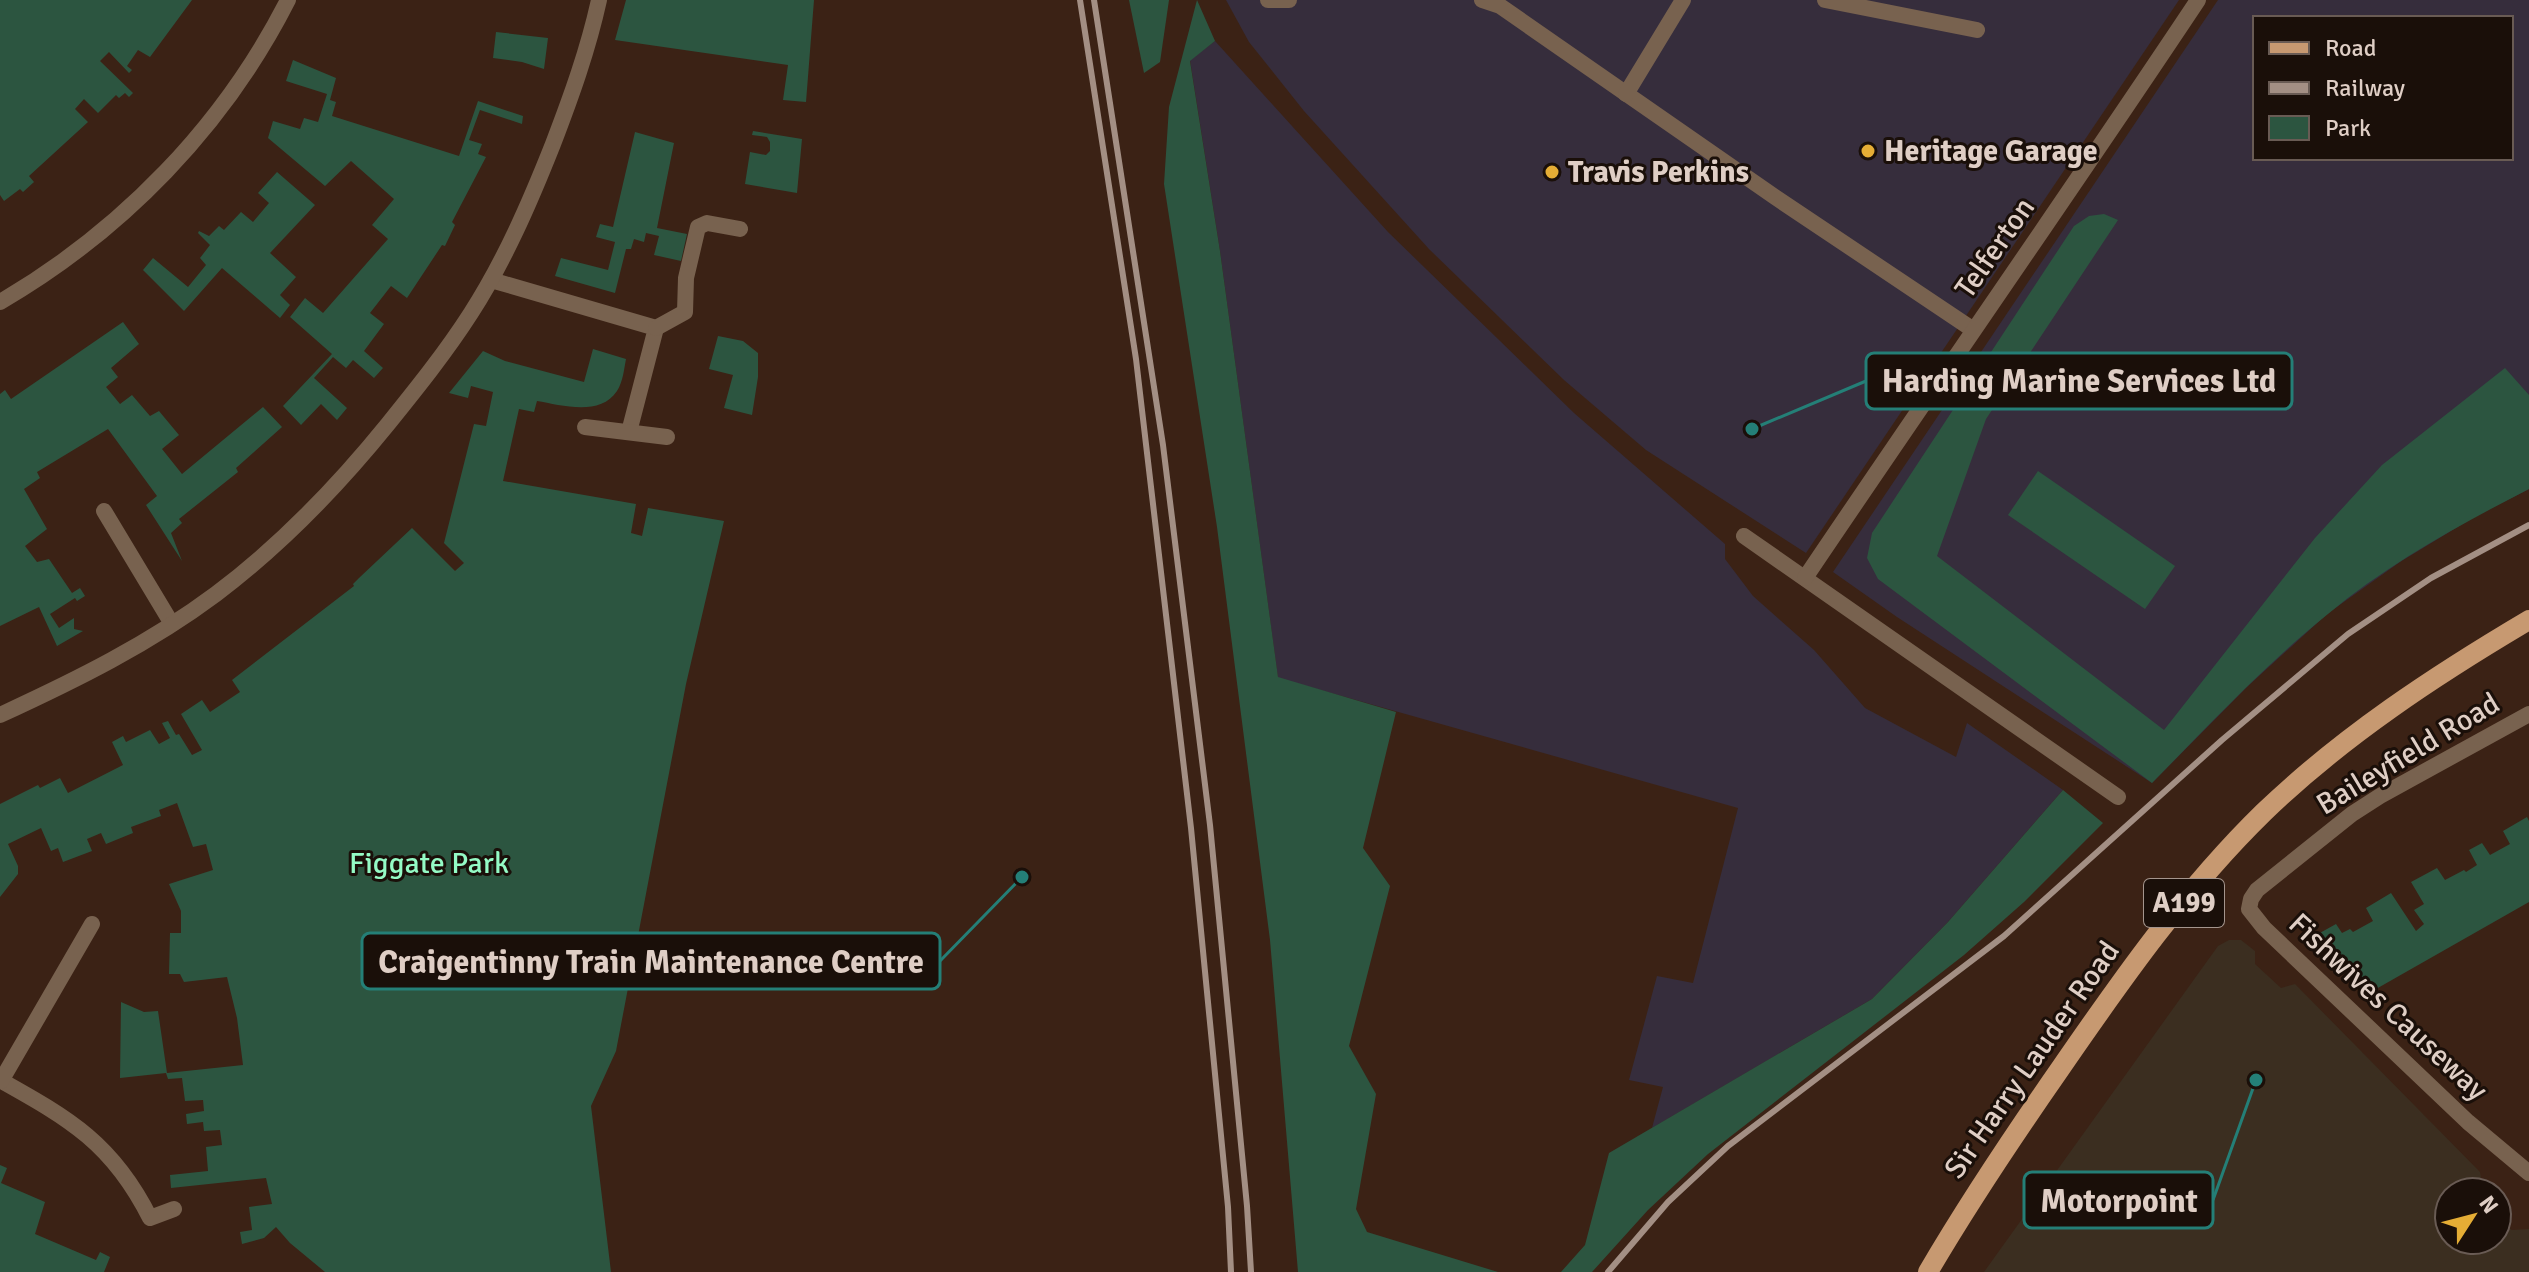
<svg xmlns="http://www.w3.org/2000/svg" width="2529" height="1272" font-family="Signika,sans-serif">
<rect width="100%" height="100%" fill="#3b2215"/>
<!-- commercial -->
<path fill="#3b2e20" d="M 2229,940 L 2241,940 L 2255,951 L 2255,964 L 2281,988 L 2295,984 L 2480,1172 L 2483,1192 L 2449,1192 L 2449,1240 L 2497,1240 L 2497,1221 L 2512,1230 L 2529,1229 L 2529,1272 L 1984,1272 L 2218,946 Z"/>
<!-- industrial -->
<g fill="#362d3c" fill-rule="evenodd">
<path d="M 1226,0 L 2179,0 L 1806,553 L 1646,450 L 1564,380 L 1429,249 L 1304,111 L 1249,42 Z"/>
<path d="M 2218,0 L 2529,0 L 2529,489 L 2474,517 L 2400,562 L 2327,614 L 2247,687 L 2152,783 L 1897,617 L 1833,572 ZM 2255,18 L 2511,18 L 2511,158 L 2255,158 Z"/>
<path d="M 1215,41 L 1388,232 L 1574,413 L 1725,544 L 1725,559 L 1753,596 L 1814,650 L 1865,708 L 1956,757 L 1967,723 L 2063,790 L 1948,922 L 1872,999 L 1652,1128 L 1663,1087 L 1629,1080 L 1657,976 L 1693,983 L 1738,808 L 1278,678 L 1220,251 L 1190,60 Z"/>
</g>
<!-- green -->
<g fill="#2c5540">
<path d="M 0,0 L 192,0 L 150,57 L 138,50 L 127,66 L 132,70 L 129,73 L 109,52 L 100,61 L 133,93 L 129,97 L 125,93 L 119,98 L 116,95 L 98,113 L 84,99 L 75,109 L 88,122 L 29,176 L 34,182 L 23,192 L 20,189 L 4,201 L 0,195 Z"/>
<path d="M 626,0 L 814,0 L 806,102 L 783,100 L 788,65 L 615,40 Z"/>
<path d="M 1129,0 L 1169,0 L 1160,62 L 1144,73 Z"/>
<path d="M 1197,0 L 1215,41 L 1190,61 L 1220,251 L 1278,677 L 1396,712 L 1363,848 L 1390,886 L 1349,1046 L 1376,1094 L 1356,1209 L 1367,1232 L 1498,1272 L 1298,1272 L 1270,940 L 1217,527 L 1164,184 L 1169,107 Z"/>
<path d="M 496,32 L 548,38 L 544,69 L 522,62 L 493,58 Z"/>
<path d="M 293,60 L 336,78 L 330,100 L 336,102 L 332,116 L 459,156 L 478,101 L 523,116 L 522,124 L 480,110 L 469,140 L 482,144 L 478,154 L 486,157 L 452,222 L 455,225 L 445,246 L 442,245 L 407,298 L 391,286 L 370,313 L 384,324 L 364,351 L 383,368 L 374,378 L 353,360 L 346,368 L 333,357 L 314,378 L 347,408 L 337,420 L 321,404 L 301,425 L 283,406 L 332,354 L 290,317 L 305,298 L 323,313 L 388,239 L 372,225 L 394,199 L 351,161 L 325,186 L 268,138 L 273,121 L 300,129 L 304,118 L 318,122 L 327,94 L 286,81 Z"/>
<path d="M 753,131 L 802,139 L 797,193 L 745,184 L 750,152 L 766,155 L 770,151 L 770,142 L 767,137 L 752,135 Z"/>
<path d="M 635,132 L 674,143 L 657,228 L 687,234 L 681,261 L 654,255 L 659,236 L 646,233 L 644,242 L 634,239 L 631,249 L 626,249 L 615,293 L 555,276 L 561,258 L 608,270 L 615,242 L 596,237 L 600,224 L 613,227 Z"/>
<path d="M 277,172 L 315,205 L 270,253 L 296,277 L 280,295 L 290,305 L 280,318 L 222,268 L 184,311 L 143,270 L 153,258 L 188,287 L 206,265 L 200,258 L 210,245 L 198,233 L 199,231 L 209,236 L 219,226 L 224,230 L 241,212 L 253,222 L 269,203 L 258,193 Z"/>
<path d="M 2104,214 L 2118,220 L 1986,419 L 1937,556 L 2164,730 L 2315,538 L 2382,465 L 2505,368 L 2529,395 L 2529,489 C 2459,525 2388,564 2328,614 C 2265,665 2209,725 2152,783 L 1878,579 L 1867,558 L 1872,533 L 2074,226 L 2089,216 Z"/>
<path d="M 123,322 L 139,344 L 111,368 L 118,377 L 106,387 L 120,404 L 132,395 L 150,416 L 159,411 L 179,435 L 162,449 L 182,474 L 263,407 L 282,427 L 236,468 L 238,472 L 179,519 L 182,523 L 171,533 L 182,561 L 146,505 L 157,496 L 108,429 L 37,472 L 40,478 L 24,489 L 47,529 L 25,546 L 37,562 L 49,559 L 72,593 L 80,588 L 85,596 L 77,601 L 75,598 L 50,614 L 59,628 L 74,618 L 74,629 L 83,631 L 57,646 L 39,607 L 0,626 L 0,394 L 5,390 L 11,399 Z"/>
<path d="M 718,336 L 743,341 L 758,353 L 758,377 L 752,415 L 724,408 L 733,375 L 709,369 Z"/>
<path d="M 593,349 L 626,359 C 624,369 623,382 617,391 C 600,417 561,405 537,401 L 534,412 L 519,409 L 503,481 L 636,504 L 631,533 L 642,536 L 648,508 L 724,521 L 686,684 L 616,1051 L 591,1106 L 611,1272 L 325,1272 L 290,1243 L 276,1227 L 264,1238 L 242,1244 L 240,1232 L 252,1230 L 249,1207 L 272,1204 L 266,1178 L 171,1188 L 170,1175 L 208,1171 L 206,1147 L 222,1145 L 220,1130 L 204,1131 L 203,1122 L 187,1124 L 186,1114 L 204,1111 L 203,1100 L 185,1101 L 182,1078 L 168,1079 L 166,1073 L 120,1078 L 121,1002 L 144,1012 L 158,1011 L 167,1073 L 243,1065 L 237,1018 L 227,977 L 184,982 L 180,974 L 169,974 L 170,933 L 181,933 L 181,911 L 169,884 L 213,870 L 206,844 L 193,847 L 177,803 L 159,810 L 161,816 L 131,827 L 133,833 L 106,844 L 101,833 L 87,839 L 92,851 L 63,862 L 58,848 L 51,851 L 41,828 L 8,844 L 18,866 L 18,874 L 0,897 L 0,804 L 38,785 L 40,788 L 60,778 L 68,793 L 123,765 L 112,742 L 123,736 L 126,742 L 150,730 L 159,744 L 170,738 L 162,723 L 168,721 L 176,735 L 179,734 L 192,755 L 202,750 L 181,714 L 202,700 L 210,712 L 240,692 L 232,680 L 354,586 L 353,584 L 359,578 L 412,528 L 455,571 L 464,563 L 444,543 L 474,424 L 486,426 L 493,392 L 471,386 L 468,398 L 449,393 L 483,351 L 505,361 L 584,382 Z"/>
<path d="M 2038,471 L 2175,566 L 2145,609 L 2008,515 Z"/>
<path d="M 2063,790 L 2103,823 L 2024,902 L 1964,955 L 1708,1154 L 1648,1210 L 1592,1272 L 1561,1272 L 1585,1245 L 1609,1153 L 1872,999 L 1948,922 Z"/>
<path d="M 2527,817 L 2529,821 L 2529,902 L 2369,993 L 2309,939 L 2336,924 L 2342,933 L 2350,929 L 2353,932 L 2373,921 L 2366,908 L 2391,893 L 2416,931 L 2424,924 L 2414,910 L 2424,904 L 2411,882 L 2437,868 L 2445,880 L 2464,870 L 2466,872 L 2477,865 L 2469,850 L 2482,843 L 2490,855 L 2510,844 L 2503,831 Z"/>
<path d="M 0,1165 L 7,1168 L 1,1183 L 45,1202 L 35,1234 L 96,1260 L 100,1252 L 110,1257 L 104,1272 L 0,1272 Z"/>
</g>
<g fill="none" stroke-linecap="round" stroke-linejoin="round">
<!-- street -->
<g stroke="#78624f" stroke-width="16">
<path d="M 1268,0 L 1289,0"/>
<path d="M 1482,0 L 1500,6 L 1775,197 L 1972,329"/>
<path d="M 1825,0 L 1977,30"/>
<path d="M 1626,94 L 1683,0"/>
<path d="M 491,280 L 656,328 L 629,432"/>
<path d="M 0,302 C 122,231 224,126 288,0"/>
<path d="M 656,328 L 685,312 L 686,278 L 698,227 L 707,223 L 740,229"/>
<path d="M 585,427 L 667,437"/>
<path d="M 104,511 L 172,624"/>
<path d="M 1744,536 L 2118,797"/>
<path d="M 1805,578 C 1935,385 2069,194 2198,0"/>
<path d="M 2529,714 L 2380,796 L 2352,814 L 2257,890 L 2251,899 L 2249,909 L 2264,928 L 2468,1122 L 2529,1173"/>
<path d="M 0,715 C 76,680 149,644 216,594 C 281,545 337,487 388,424 C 417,388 446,352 471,313 C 505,260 530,202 553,144 C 571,97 588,50 599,0"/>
<path d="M 0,1080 C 70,1119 113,1144 150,1218 L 174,1209"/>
<path d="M 1,1081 L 92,924"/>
</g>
<!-- primary -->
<path stroke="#c79971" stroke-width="20" d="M 1928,1272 C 1969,1202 2014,1135 2060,1069 C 2122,979 2186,888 2264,812 C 2343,736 2436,675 2529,620"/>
<!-- rail -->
<g stroke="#a38f84" stroke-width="6">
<path d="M 1080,0 L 1136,359 L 1191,828 L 1228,1207 L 1231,1272"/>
<path d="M 1094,0 L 1163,445 L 1210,825 L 1247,1206 L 1251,1272"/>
<path d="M 1608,1272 L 1668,1202 L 1728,1146 L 2004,936 L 2222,740 L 2348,634 L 2431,578 L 2529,525"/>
</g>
</g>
<!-- markers -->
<g fill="#e5ad35" stroke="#1a0f09" stroke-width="3">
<circle cx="1868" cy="151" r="8"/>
<circle cx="1552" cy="172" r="8"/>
</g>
<g text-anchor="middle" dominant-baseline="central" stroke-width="6" stroke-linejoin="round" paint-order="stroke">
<!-- shield labels -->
<rect fill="#1a0f09" stroke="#a4958d" stroke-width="2" x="2144" y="879" width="80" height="48" rx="6"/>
<g font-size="28" font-weight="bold" fill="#dfcec5">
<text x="2184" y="903">A199</text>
</g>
<!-- poi labels -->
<g font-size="30" font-weight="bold" fill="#dfcec5" stroke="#1a0f09" text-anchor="start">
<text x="1884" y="151">Heritage Garage</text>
<text x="1568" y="172">Travis Perkins</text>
</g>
<!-- street labels -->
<g font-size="30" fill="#dfcec5" stroke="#1a0f09">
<text transform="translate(1995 248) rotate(-55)">Telferton</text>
<text transform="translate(2408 754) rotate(-31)">Baileyfield Road</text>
<text transform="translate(2388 1007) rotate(43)">Fishwives Causeway</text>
<text transform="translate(2032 1060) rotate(-55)">Sir Harry Lauder Road</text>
</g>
<!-- park labels -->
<g font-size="30" fill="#94fac5" stroke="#1a0f09">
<text x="429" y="863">Figgate Park</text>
</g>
</g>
<!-- callouts -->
<path fill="none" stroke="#247f77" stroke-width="3" d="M1752 429L1866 381M1022 877L940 961M2256 1080L2213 1200"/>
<g fill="#247f77" stroke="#1a0f09" stroke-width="3">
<circle cx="1752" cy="429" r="8"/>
<circle cx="1022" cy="877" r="8"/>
<circle cx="2256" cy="1080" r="8"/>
</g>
<g fill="#1a0f09" stroke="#247f77" stroke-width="3">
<rect x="1866" y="353" width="426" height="56" rx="8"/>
<rect x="362" y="933" width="578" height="56" rx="8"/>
<rect x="2024" y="1172" width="189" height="56" rx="8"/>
</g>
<g font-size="32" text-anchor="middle" font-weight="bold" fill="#dfcec5">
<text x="2079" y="392">Harding Marine Services Ltd</text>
<text x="651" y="973">Craigentinny Train Maintenance Centre</text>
<text x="2119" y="1212">Motorpoint</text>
</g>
<!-- legend -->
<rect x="2253" y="16" width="260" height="144" fill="#1a0f09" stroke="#695b54" stroke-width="2"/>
<rect x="2269" y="42" width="40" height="12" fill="#c79971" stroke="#695b54" stroke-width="2"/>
<text x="2325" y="56" font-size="24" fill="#dfcec5">Road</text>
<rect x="2269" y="82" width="40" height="12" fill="#a38f84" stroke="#695b54" stroke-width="2"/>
<text x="2325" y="96" font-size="24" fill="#dfcec5">Railway</text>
<rect x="2269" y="116" width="40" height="24" fill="#2c5540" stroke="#695b54" stroke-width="2"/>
<text x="2325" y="136" font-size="24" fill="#dfcec5">Park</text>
<!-- north arrow -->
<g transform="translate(2473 1216) rotate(54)"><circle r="38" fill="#1a0f09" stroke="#695b54" stroke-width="2"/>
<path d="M0-6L14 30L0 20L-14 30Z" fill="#e5ad35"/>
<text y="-12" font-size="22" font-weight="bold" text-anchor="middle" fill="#dfcec5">N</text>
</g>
</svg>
